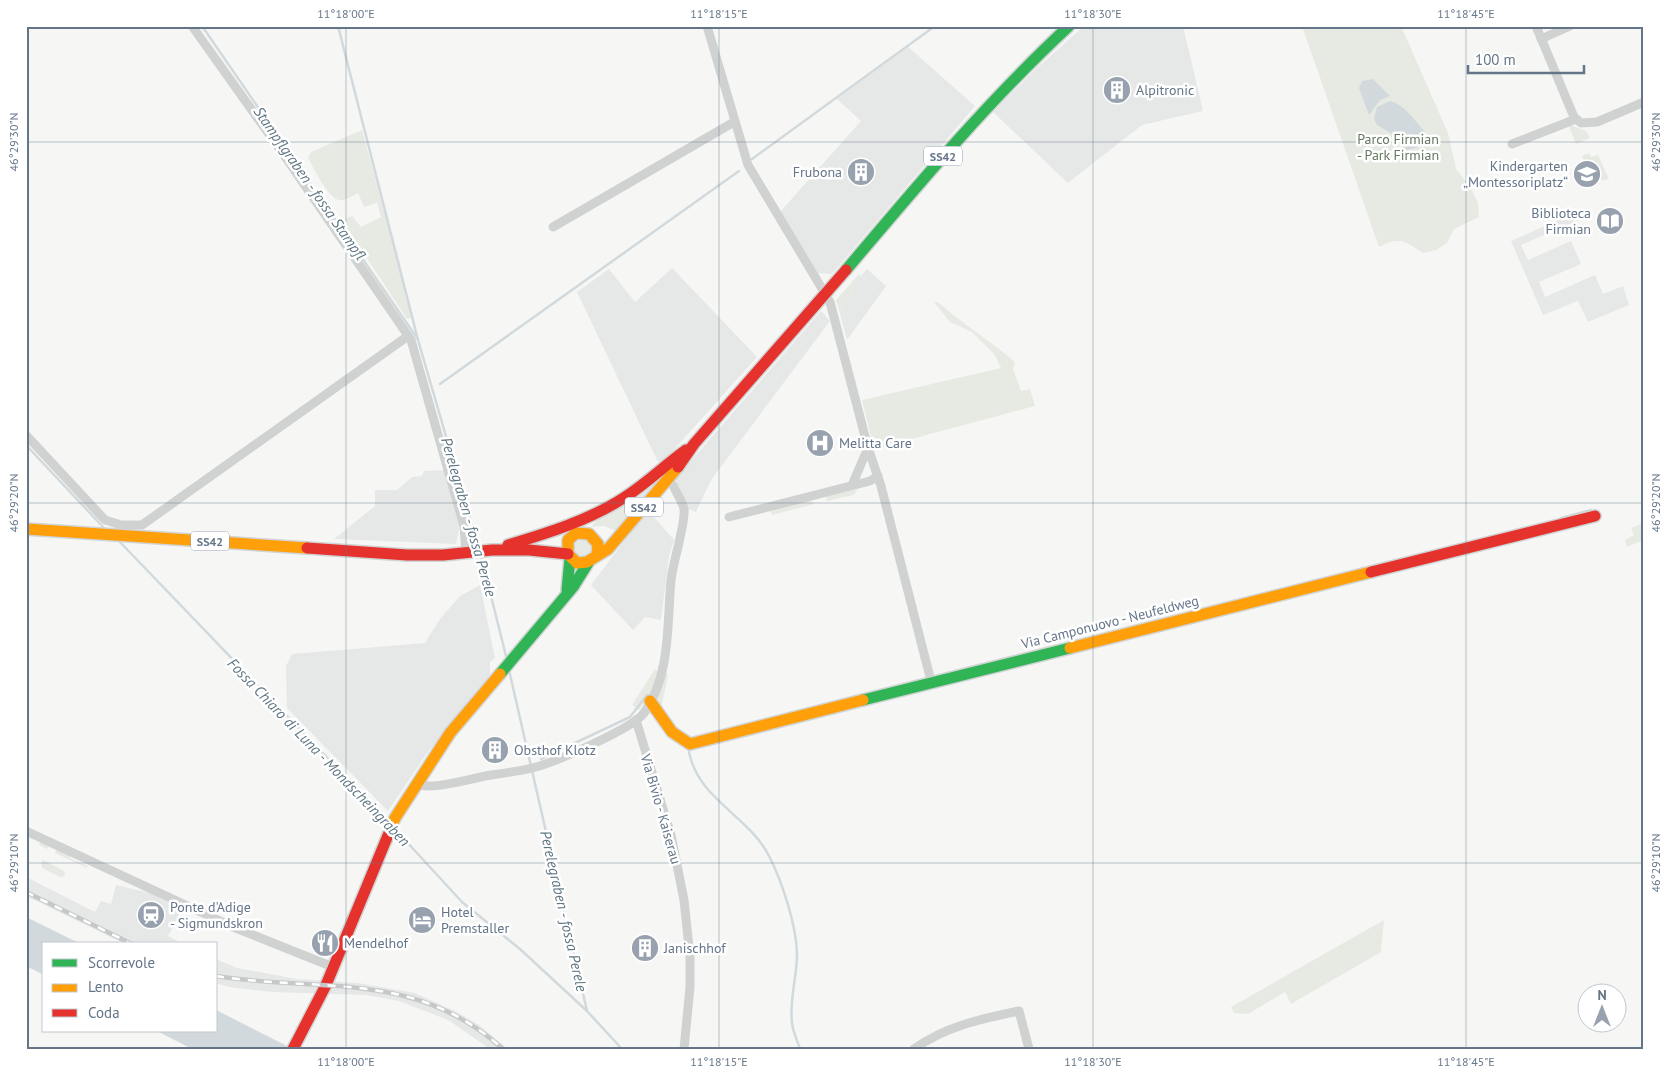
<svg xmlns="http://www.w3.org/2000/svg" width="1670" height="1075" font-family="'PT Sans',sans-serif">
<rect width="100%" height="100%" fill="#f6f7f5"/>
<!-- built -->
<g fill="#e6e8e7">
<path d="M 1084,26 L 1183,26 L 1203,111 L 1142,125 L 1068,183 L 993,112 L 1037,68 Z"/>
<path d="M 908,47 L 975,106 L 832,274 L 818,273 L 780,212 L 861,121 L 837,99 Z"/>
<path d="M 1586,208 L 1590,215 L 1521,245 L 1528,260 L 1571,241 L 1581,264 L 1539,282 L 1545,297 L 1595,275 L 1603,294 L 1623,286 L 1629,305 L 1588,322 L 1578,301 L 1543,315 L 1511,241 Z"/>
<path d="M 672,268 L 757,357 L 661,464 L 657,460 L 577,292 L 609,269 L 635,302 Z"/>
<path d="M 867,269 L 886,286 L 847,340 L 839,310 L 854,292 L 853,285 Z"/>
<path d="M 821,311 L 830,321 L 711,480 L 696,512 L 688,509 L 677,485 L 676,478 Z"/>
<path d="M 445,470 L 460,524 L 456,544 L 334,539 L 375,506 L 375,490 L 397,490 L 412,477 L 422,476 L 424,471 Z"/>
<path d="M 648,510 L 674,540 L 669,556 L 661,620 L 645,617 L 633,630 L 591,585 Z"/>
<path d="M 480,585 L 495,658 L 490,662 L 490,675 L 425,756 L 388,811 L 287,708 L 286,666 L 292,654 L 425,643 L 440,619 L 460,596 Z"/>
<path d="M 26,877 L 95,912 L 101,901 L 111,904 L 116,885 L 150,893 L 182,909 L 168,936 L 183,944 L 125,944 L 26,896 Z"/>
<path d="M 216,959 L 237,968 L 297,979 L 358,983 L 415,993 L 457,1012 L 479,1025 L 508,1049 L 490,1049 L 448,1020 L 399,1001 L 367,995 L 272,992 L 229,987 L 216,983 Z"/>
</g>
<!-- green -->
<g fill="#e6eae3">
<path d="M 1302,26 L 1401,26 L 1448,133 L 1456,169 L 1471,188 L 1478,203 L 1479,217 L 1454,229 L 1447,243 L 1436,250 L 1423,253 C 1405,241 1400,236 1379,247 Z"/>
<path d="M 1568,124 L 1586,131 L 1590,138 L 1576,144 Z"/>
<path d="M 362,130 L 413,317 L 407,319 L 342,220 L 352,216 L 361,227 L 381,217 L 377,203 L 364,207 L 358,193 C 353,196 345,201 339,200 C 327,197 314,168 308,158 L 311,152 Z"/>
<path d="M 1589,153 L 1591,157 L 1598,155 L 1609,179 L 1602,181 L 1593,160 L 1584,161 L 1582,156 Z"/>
<path d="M 859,274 L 861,276 L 853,285 L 854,292 L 839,310 L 836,300 Z"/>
<path d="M 934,302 L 938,302 C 962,324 990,340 1015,362 L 1013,369 L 1021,391 L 1030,389 L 1035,406 L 874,449 L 862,400 L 1001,368 L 995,355 L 972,332 L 950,322 Z"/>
<path d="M 652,485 L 654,487 L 616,531 L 604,526 L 591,527 L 595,522 Z"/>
<path d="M 858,489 L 854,495 L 827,501 L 826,496 Z"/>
<path d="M 811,500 L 814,504 L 772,515 L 771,510 Z"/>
<path d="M 1644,523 L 1644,540 L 1627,547 L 1625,540 L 1634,535 L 1631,528 Z"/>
<path d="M 585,540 L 591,546 L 590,552 L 583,557 L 575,554 L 573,545 L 577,541 Z"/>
<path d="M 655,669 L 659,673 L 649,700 L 646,700 L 639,710 L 632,705 Z"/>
<path d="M 666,671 L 668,676 L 661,708 L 656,700 Z"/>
<path d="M 40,842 L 72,853 L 70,858 L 88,866 L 87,868 L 55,853 L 56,850 L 49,847 L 47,849 L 39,845 Z"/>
<path d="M 43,860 L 64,871 L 65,876 L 60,877 L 42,868 L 41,863 Z"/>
<path d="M 1384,920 L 1381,952 L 1291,1004 L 1285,992 L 1248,1014 L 1234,1013 L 1231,1007 Z"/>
</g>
<!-- water -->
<g fill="#d2d9dc">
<path d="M 1373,79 L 1390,96 L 1380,100 L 1369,115 L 1359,88 L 1362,81 Z"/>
<path d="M 1390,101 C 1404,104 1416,122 1425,132 L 1425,139 L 1416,148 L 1407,150 L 1392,134 L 1377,125 L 1374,119 L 1377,107 Z"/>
<path d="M 26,917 L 81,944 L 44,944 L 44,975 L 26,966 Z"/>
<path d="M 216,1010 L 293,1049 L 192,1049 L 157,1031 L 216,1031 Z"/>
</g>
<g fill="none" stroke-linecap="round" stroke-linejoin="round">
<!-- stream -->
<g stroke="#d2d9dc" stroke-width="2.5">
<path d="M 202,26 L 417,338"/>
<path d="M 338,26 L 418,340 L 478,546"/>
<path d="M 752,159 L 935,26"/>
<path d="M 440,384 L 739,171"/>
<path d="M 26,445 L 104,528"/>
<path d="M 1561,518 L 1591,510"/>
<path d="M 119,541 L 389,822"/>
<path d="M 481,556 L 507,660"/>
<path d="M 509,670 L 587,1011"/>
<path d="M 689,752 C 698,799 749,816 769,856 C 782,881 797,927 797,955 C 797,977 789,1001 792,1023 C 793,1032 797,1040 800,1049"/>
<path d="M 541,759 L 630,717 L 647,695"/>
<path d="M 394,828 L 462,902 L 520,949 L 587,1011 L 622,1049"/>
</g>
<defs>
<g id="fast">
<path d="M 846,270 C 917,186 988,101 1069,26"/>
<path d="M 567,590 L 570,558"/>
<path d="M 500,674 L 573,587 L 588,563"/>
<path d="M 863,700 L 1070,648"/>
</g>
<g id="slow">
<path d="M 26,529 L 307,548"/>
<path d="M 597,555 L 598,544 L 589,534 L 576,533 L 568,540 L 568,554 L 577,563 L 587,562 L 608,549 L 678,467"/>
<path d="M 1070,648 L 1371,572"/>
<path d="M 650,701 L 672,732 L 690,744 L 863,700"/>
<path d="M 391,828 L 395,818 L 450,733 L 500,674"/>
</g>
<g id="jam">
<path d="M 678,467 L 694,444 L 846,270"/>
<path d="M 508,545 C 548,533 590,520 625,497 C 647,483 665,465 686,450"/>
<path d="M 307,548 L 407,555 L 443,555 L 492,550 L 529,550 L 568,554"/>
<path d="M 1371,572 L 1595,516"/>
<path d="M 293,1049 L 326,985 L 391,828"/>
</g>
</defs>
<!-- fast casing -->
<use href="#fast" stroke="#d1d4d5" stroke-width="14"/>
<!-- slow casing -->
<use href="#slow" stroke="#d1d4d5" stroke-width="14"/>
<!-- jam casing -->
<use href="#jam" stroke="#d1d4d5" stroke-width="14"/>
<!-- street -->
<g stroke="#d0d2d2" stroke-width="9">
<path d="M 192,26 L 286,158 L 411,340 L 464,526 L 466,554"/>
<path d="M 707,26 L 748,165 L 830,302 L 868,448 L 881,486 L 931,681"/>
<path d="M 1536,26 L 1574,117 L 1581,123 L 1597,122 L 1644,102"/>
<path d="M 1541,39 L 1570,26"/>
<path d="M 1512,144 L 1576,119"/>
<path d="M 553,227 L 734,122"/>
<path d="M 26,435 L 105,520 L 121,525 L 142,525 L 408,336"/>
<path d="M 852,485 L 868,448"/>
<path d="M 729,517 L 870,481 L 878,476"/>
<path d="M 636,720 L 671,835 L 684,900 L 690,957 L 690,987 L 684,1049"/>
<path d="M 416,784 C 432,791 472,778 491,775 C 506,773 521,771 536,767 C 557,761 632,729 644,713 C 671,676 667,622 671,580 C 673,562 686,522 684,509 C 682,500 676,493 673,485"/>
<path d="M 26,831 L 233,927 L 333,967"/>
<path d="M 914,1049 C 946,1026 981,1019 1019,1011 L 1029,1049"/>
</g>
<!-- fast -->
<use href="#fast" stroke="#30b455" stroke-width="11"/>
<!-- slow -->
<use href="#slow" stroke="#ff9f0a" stroke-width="11"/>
<!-- jam -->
<use href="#jam" stroke="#e5322d" stroke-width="11"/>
<defs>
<g id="rail">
<path d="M 26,892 L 132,944"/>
<path d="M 216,976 C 322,993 414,969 503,1049"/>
</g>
</defs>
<!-- rail casing -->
<use href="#rail" stroke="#c6c7c8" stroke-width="4.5"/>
<!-- rail -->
<use href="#rail" stroke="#fff" stroke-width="2.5" stroke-dasharray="8" stroke-linecap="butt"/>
</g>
<!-- ticks -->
<path fill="none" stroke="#647588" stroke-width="1" stroke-opacity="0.45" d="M 346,26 L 346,1049M 719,26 L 719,1049M 1093,26 L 1093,1049M 1466,26 L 1466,1049M 26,142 L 1644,142M 26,503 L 1644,503M 26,863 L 1644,863"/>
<!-- icons -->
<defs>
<symbol id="building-disc" viewBox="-11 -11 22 22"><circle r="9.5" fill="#97a2ae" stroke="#fff"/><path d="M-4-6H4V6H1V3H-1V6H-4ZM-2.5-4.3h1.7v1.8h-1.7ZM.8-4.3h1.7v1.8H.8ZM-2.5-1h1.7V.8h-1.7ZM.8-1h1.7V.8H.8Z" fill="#fff"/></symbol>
<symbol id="school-disc" viewBox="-11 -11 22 22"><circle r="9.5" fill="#97a2ae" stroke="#fff"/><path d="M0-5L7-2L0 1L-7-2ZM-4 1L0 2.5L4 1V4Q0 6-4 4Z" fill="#fff"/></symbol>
<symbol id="library-disc" viewBox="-11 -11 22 22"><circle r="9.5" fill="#97a2ae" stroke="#fff"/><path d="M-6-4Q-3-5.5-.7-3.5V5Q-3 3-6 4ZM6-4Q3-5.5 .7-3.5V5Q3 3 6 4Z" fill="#fff"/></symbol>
<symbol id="hospital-disc" viewBox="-11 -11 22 22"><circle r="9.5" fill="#97a2ae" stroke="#fff"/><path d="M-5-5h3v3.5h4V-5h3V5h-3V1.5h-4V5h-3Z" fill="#fff"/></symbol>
<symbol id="station-disc" viewBox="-11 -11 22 22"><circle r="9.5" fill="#97a2ae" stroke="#fff"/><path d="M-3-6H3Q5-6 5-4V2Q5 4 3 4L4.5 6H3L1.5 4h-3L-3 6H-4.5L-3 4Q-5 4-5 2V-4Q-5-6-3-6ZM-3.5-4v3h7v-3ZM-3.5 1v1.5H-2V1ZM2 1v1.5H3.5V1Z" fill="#fff"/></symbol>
<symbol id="hotel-disc" viewBox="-11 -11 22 22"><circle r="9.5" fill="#97a2ae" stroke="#fff"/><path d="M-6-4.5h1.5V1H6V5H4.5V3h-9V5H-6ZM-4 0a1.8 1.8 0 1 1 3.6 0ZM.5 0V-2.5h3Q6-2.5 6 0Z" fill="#fff"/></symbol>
<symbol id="restaurant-disc" viewBox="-11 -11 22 22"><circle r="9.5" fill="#97a2ae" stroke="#fff"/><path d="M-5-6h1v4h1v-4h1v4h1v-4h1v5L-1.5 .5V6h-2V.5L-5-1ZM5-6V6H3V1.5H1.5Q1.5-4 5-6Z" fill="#fff"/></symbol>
</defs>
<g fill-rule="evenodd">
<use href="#building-disc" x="1101" y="74" width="32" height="32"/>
<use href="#building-disc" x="845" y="156" width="32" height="32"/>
<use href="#school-disc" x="1571" y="158" width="32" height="32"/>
<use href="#library-disc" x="1594" y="205" width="32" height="32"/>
<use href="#hospital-disc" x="804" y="427" width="32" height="32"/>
<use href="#building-disc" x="479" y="734" width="32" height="32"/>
<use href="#station-disc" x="135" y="899" width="32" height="32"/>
<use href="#hotel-disc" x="406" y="904" width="32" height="32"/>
<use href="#restaurant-disc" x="309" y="927" width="32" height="32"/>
<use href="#building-disc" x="629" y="932" width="32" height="32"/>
</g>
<g text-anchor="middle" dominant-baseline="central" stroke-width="5" stroke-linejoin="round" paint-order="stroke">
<!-- shield labels -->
<g fill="#fff" stroke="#929eac" stroke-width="1">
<rect x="924" y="146.5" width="38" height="19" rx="4"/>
<rect x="625" y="497.5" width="38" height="19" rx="4"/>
<rect x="191" y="531.5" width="38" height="19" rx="4"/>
</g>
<g font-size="12" font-weight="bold" fill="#647588">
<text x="943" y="156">SS42</text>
<text x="644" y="507">SS42</text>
<text x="210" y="541">SS42</text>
</g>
<!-- poi labels -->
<g font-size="14" fill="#647588" stroke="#fff" text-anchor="start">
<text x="1136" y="90">Alpitronic</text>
<text x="1568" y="166" text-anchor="end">Kindergarten<tspan x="1568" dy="16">„Montessoriplatz“</tspan></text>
<text x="842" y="172" text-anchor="end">Frubona</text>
<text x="1591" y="213" text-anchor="end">Biblioteca<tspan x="1591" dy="16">Firmian</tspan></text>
<text x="839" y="443">Melitta Care</text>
<text x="514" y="750">Obsthof Klotz</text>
<text x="170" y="907">Ponte d'Adige<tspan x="170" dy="16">- Sigmundskron</tspan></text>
<text x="441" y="912">Hotel<tspan x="441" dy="16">Premstaller</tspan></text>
<text x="344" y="943">Mendelhof</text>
<text x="664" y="948">Janischhof</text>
</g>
<!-- park labels -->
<g font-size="14" fill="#63795f" stroke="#fff">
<text x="1398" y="139">Parco Firmian<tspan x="1398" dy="16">- Park Firmian</tspan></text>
</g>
<!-- street labels -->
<g font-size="14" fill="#647588" stroke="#fff">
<text transform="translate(1110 622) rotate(-14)">Via Camponuovo - Neufeldweg</text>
<text transform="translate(661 809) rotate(74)">Via Bivio - Kaiserau</text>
</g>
<!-- water labels -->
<g font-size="15" font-style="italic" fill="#5f7783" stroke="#fff">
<text transform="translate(310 183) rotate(55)">Stampflgraben - fossa Stampfl</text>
<text transform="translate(469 517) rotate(74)">Perelegraben - fossa Perele</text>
<text transform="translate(319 752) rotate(46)">Fossa Chiaro di Luna - Mondscheingraben</text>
<text transform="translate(564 911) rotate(77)">Perelegraben - fossa Perele</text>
</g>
</g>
<!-- border -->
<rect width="1670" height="1075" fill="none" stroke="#ffffff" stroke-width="55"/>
<!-- legend -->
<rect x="42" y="942" width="175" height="90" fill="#ffffff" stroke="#c1c8cf"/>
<rect x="52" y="959" width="25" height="8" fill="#30b455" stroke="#c1c8cf"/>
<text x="88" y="968" font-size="15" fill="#647588">Scorrevole</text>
<rect x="52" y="984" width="25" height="8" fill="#ff9f0a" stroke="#c1c8cf"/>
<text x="88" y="992" font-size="15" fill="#647588">Lento</text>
<rect x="52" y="1009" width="25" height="8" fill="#e5322d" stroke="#c1c8cf"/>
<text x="88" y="1018" font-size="15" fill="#647588">Coda</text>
<!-- north arrow -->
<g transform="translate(1602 1008)"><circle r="24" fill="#ffffff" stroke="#c1c8cf"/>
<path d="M0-4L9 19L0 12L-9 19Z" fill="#97a2ae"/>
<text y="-8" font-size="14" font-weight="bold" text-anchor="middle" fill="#647588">N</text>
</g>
<!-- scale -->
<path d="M1468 65v8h116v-8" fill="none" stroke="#647588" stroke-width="2.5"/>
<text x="1475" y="65" font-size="15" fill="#647588" stroke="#ffffff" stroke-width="4" paint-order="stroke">100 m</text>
<rect x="28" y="28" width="1614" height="1020" fill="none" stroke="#647588" stroke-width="2"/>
<g font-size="12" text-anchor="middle" fill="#647588">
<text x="346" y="18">11°18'00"E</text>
<text x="719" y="18">11°18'15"E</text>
<text x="1093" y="18">11°18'30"E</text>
<text x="1466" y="18">11°18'45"E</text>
<text transform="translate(14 142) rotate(-90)" y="4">46°29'30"N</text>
<text transform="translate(1656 142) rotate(-90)" y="4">46°29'30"N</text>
<text transform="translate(14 503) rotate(-90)" y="4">46°29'20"N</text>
<text transform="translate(1656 503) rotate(-90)" y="4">46°29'20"N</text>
<text transform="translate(14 863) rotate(-90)" y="4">46°29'10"N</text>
<text transform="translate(1656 863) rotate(-90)" y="4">46°29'10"N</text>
<text x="346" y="1066">11°18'00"E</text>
<text x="719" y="1066">11°18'15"E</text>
<text x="1093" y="1066">11°18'30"E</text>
<text x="1466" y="1066">11°18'45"E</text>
</g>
</svg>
